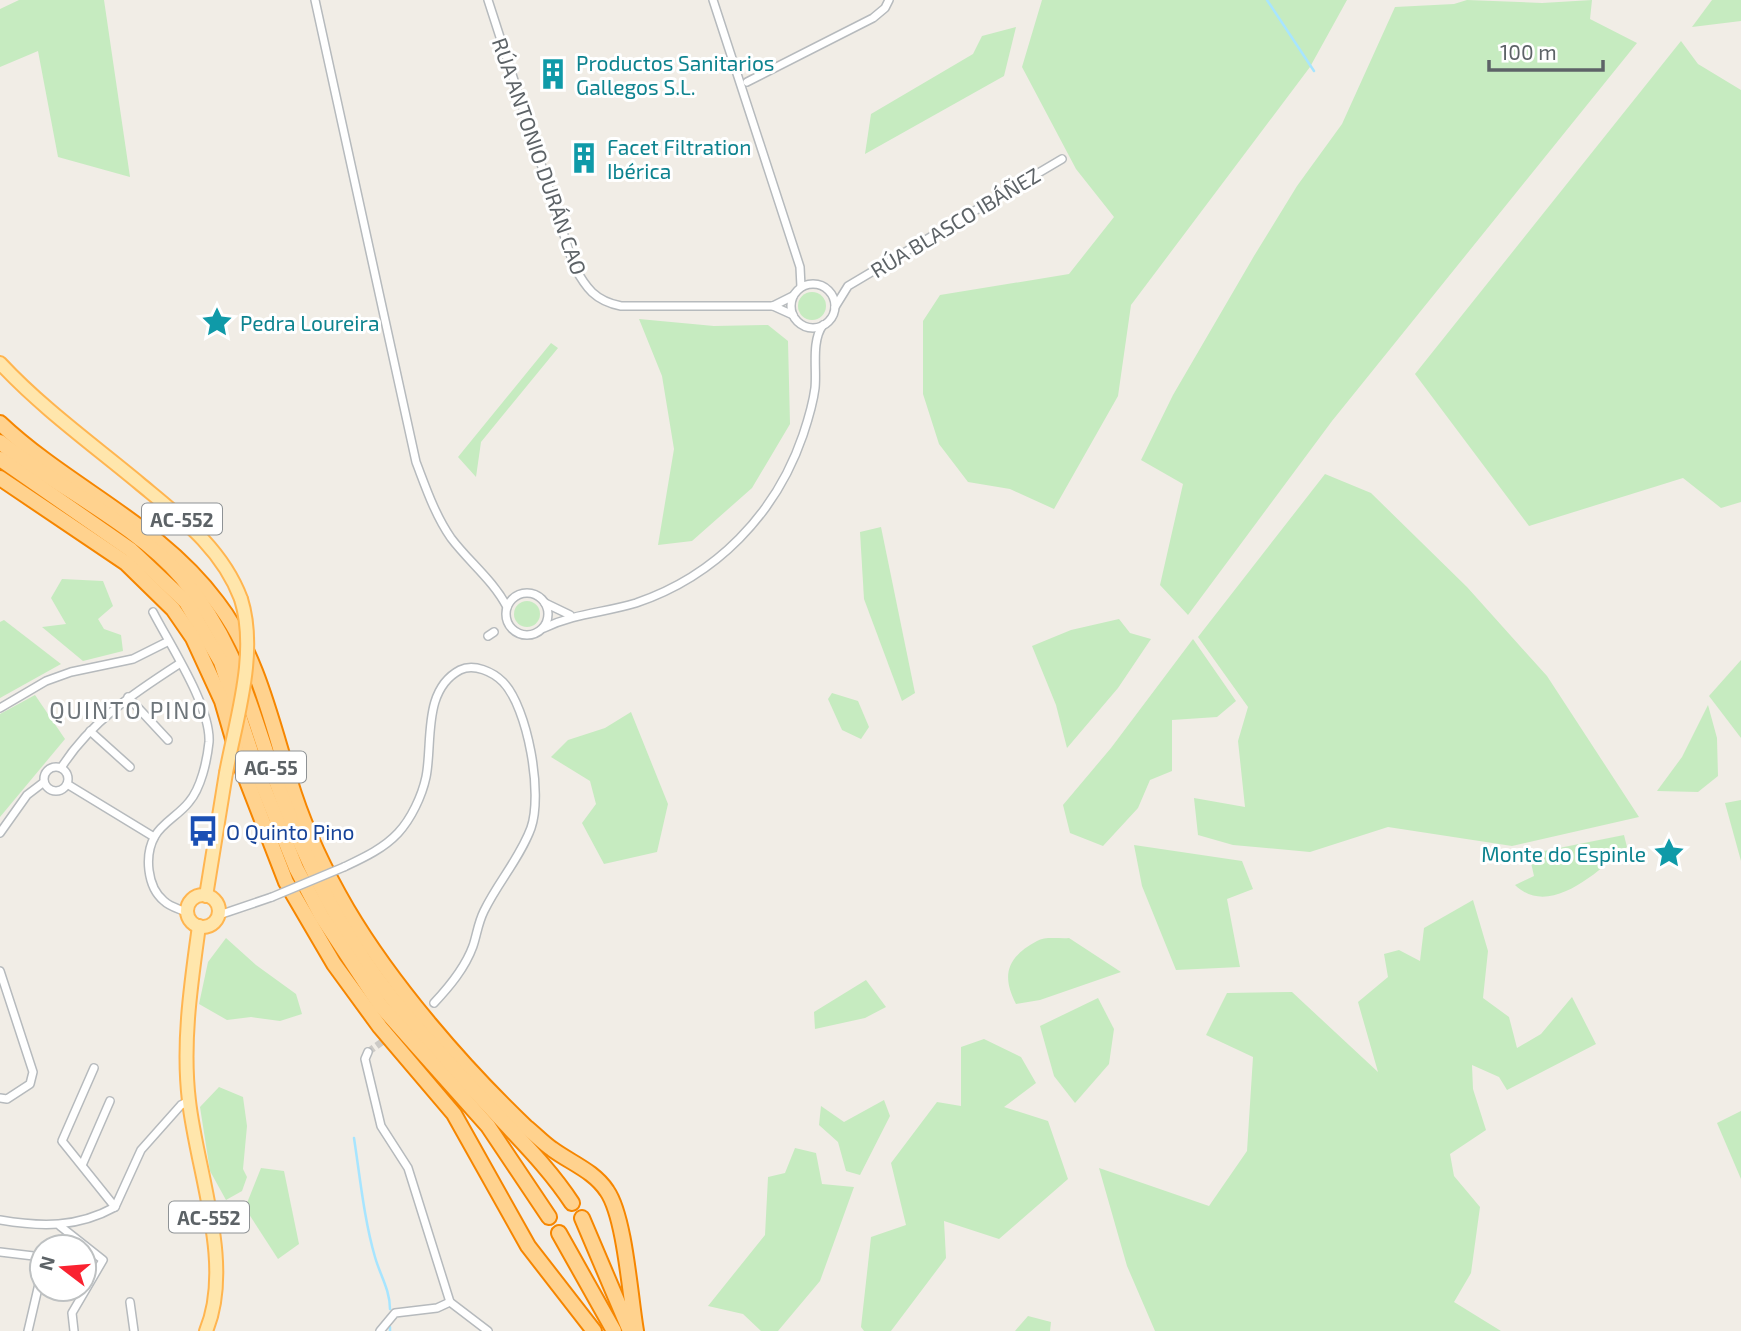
<svg xmlns="http://www.w3.org/2000/svg" width="1741" height="1331" font-family="'Exo 2',sans-serif">
<rect width="100%" height="100%" fill="#f1ede6"/>
<!-- green -->
<g fill="#c6ebc0">
<path d="M 19,0 L 104,0 L 130,177 L 58,157 L 38,51 L 0,67 L 0,9 Z"/>
<path d="M 1042,0 L 1347,0 L 1310,67 L 1131,305 L 1118,396 L 1054,509 L 1010,489 L 968,482 L 939,444 L 923,394 L 923,321 L 940,295 L 1069,274 L 1114,217 L 1076,169 L 1022,67 Z"/>
<path d="M 1467,0 L 1542,3 L 1592,0 L 1590,19 L 1637,43 L 1332,421 L 1188,615 L 1160,585 L 1183,484 L 1141,460 L 1173,395 L 1254,256 L 1297,186 L 1342,124 L 1395,7 L 1454,4 Z"/>
<path d="M 1712,0 L 1741,0 L 1741,21 L 1692,27 Z"/>
<path d="M 1016,27 L 1004,76 L 865,154 L 871,114 L 973,54 L 982,36 Z"/>
<path d="M 1681,41 L 1698,64 L 1741,90 L 1741,502 L 1721,508 L 1683,478 L 1529,526 L 1415,374 Z"/>
<circle cx="812" cy="306" r="14"/>
<path d="M 639,319 L 714,326 L 768,325 L 788,341 L 790,424 L 752,488 L 692,541 L 658,545 L 674,449 L 662,376 Z"/>
<path d="M 551,343 L 558,348 L 481,442 L 476,477 L 458,457 Z"/>
<path d="M 1325,474 L 1371,493 L 1467,587 L 1547,676 L 1639,817 L 1512,846 L 1388,827 L 1310,852 L 1233,845 L 1198,835 L 1194,798 L 1245,807 L 1238,741 L 1248,707 L 1198,637 Z"/>
<path d="M 881,527 L 915,693 L 902,701 L 864,599 L 860,532 Z"/>
<path d="M 62,579 L 103,581 L 113,606 L 98,619 L 104,629 L 121,635 L 123,651 L 83,661 L 42,627 L 66,624 L 51,598 Z"/>
<circle cx="527" cy="614" r="13"/>
<path d="M 1119,619 L 1130,633 L 1151,639 L 1118,688 L 1067,748 L 1056,705 L 1032,646 L 1071,630 Z"/>
<path d="M 4,620 L 61,664 L 0,698 L 0,622 Z"/>
<path d="M 1193,639 L 1236,701 L 1217,717 L 1172,720 L 1172,771 L 1150,780 L 1138,808 L 1103,846 L 1070,833 L 1063,805 L 1111,748 Z"/>
<path d="M 1741,660 L 1741,738 L 1709,696 Z"/>
<path d="M 832,693 L 858,701 L 869,727 L 861,739 L 842,730 L 828,699 Z"/>
<path d="M 35,695 L 65,739 L 0,817 L 0,714 Z"/>
<path d="M 1708,705 L 1717,738 L 1718,776 L 1698,792 L 1657,791 L 1682,757 Z"/>
<path d="M 631,712 L 668,804 L 657,852 L 604,864 L 582,823 L 596,804 L 590,781 L 551,757 L 568,740 L 605,728 Z"/>
<path d="M 1741,800 L 1741,861 L 1725,803 Z"/>
<path d="M 1624,835 L 1627,847 C 1599,870 1550,919 1515,885 L 1534,876 L 1529,854 Z"/>
<path d="M 1134,845 L 1242,861 L 1253,889 L 1227,899 L 1240,967 L 1176,970 L 1142,886 Z"/>
<path d="M 1473,900 L 1488,951 L 1483,998 L 1509,1017 L 1517,1048 L 1541,1034 L 1572,997 L 1596,1044 L 1507,1090 L 1499,1077 L 1472,1065 L 1473,1089 L 1486,1130 L 1450,1154 L 1454,1176 L 1480,1207 L 1471,1273 L 1454,1302 L 1501,1331 L 1155,1331 L 1127,1266 L 1099,1168 L 1209,1206 L 1247,1151 L 1253,1057 L 1206,1035 L 1227,993 L 1292,992 L 1378,1072 L 1358,1002 L 1388,977 L 1384,954 L 1399,950 L 1420,961 L 1424,928 Z"/>
<path d="M 226,938 L 256,965 L 296,994 L 302,1014 L 280,1021 L 251,1017 L 227,1020 L 199,1004 L 208,962 Z"/>
<path d="M 1069,938 L 1121,972 L 1040,1000 L 1016,1004 C 1001,975 1007,957 1037,941 C 1045,936 1060,939 1069,938 Z"/>
<path d="M 866,980 L 886,1007 L 865,1018 L 815,1029 L 814,1012 Z"/>
<path d="M 1098,998 L 1114,1029 L 1109,1064 L 1075,1103 L 1054,1076 L 1040,1026 Z"/>
<path d="M 984,1039 L 1021,1057 L 1036,1083 L 1004,1107 L 1048,1121 L 1068,1179 L 999,1239 L 944,1221 L 946,1258 L 891,1331 L 864,1331 L 861,1327 L 871,1237 L 906,1225 L 891,1163 L 937,1102 L 961,1106 L 961,1047 Z"/>
<path d="M 219,1087 L 243,1097 L 247,1126 L 243,1169 L 247,1177 L 242,1191 L 226,1200 L 210,1171 L 200,1107 Z"/>
<path d="M 884,1100 L 890,1116 L 860,1175 L 846,1171 L 838,1142 L 819,1125 L 821,1106 L 844,1122 Z"/>
<path d="M 1741,1111 L 1741,1179 L 1717,1123 Z"/>
<path d="M 795,1148 L 816,1153 L 822,1184 L 854,1187 L 820,1281 L 778,1331 L 761,1331 L 743,1314 L 708,1306 L 765,1235 L 768,1177 L 785,1173 Z"/>
<path d="M 261,1168 L 284,1171 L 299,1244 L 278,1259 L 245,1208 Z"/>
<path d="M 1028,1316 L 1051,1322 L 1050,1331 L 1015,1331 Z"/>
</g>
<g fill="none" stroke-linecap="round" stroke-linejoin="round">
<!-- stream -->
<g stroke="#a7e5ff" stroke-width="2.5">
<path d="M 1267,0 L 1314,71"/>
<path d="M 354,1138 C 360,1177 364,1219 375,1257 C 380,1275 390,1290 390,1309"/>
<path d="M 390,1327 L 390,1331"/>
</g>
<!-- minor-tunnel -->
<path stroke="#cccac6" stroke-width="7" stroke-dasharray="7 3.5" stroke-linecap="butt" d="M 368,1052 L 390,1036"/>
<defs>
<g id="minor">
<path d="M 315,0 L 416,462 C 426,488 435,515 451,538 C 469,562 493,580 507,607"/>
<path d="M 488,0 L 574,266 C 586,288 595,301 621,306 L 773,306 L 793,296"/>
<path d="M 713,0 L 800,267 L 801,287"/>
<path d="M 747,82 L 873,18 L 885,8 L 889,0"/>
<circle cx="813" cy="306" r="22"/>
<path d="M 773,306 L 793,315"/>
<path d="M 835,307 L 848,286 L 1062,159"/>
<circle cx="527" cy="614" r="21"/>
<path d="M 545,603 L 570,615"/>
<path d="M 153,612 C 170,645 211,707 209,742 C 207,761 201,788 189,802 C 179,815 162,823 155,836 C 144,855 147,887 164,901 C 170,907 180,909 188,913"/>
<path d="M 544,628 C 576,613 603,613 636,603 C 716,576 776,514 803,435 C 808,420 813,404 815,388 C 817,369 811,341 823,325"/>
<path d="M 488,636 L 494,632"/>
<path d="M 128,697 L 168,740"/>
<path d="M 0,708 L 46,681 L 71,672 L 133,659 L 167,642"/>
<path d="M 90,731 L 130,767"/>
<circle cx="56" cy="779" r="12"/>
<path d="M 61,768 C 90,722 134,693 179,664"/>
<path d="M 67,784 L 154,837"/>
<path d="M 0,833 L 27,795 L 44,782"/>
<path d="M 344,867 C 363,858 383,849 398,833 C 411,819 422,796 426,777 C 433,743 422,690 460,670 C 474,663 493,672 503,682 C 528,708 543,794 531,828 C 520,858 498,882 484,911 C 478,923 477,934 473,946 C 465,968 450,986 434,1003"/>
<path d="M 219,915 L 272,897"/>
<path d="M 0,971 L 33,1072 L 30,1084 L 7,1099 L 0,1098"/>
<path d="M 368,1052 L 365,1059 L 381,1126 L 408,1168 L 450,1302 L 488,1331"/>
<path d="M 94,1068 L 62,1141 L 115,1207"/>
<path d="M 83,1163 L 110,1101"/>
<path d="M 0,1220 C 41,1227 77,1228 115,1207 L 141,1150 L 181,1105 L 189,1101"/>
<path d="M 60,1226 L 103,1260 L 72,1313 L 74,1331"/>
<path d="M 59,1247 L 77,1242"/>
<path d="M 0,1252 L 42,1257"/>
<path d="M 130,1302 L 134,1331"/>
<path d="M 28,1331 L 42,1271"/>
<path d="M 380,1331 L 395,1313 L 437,1308 L 450,1302"/>
</g>
<g id="primary">
<path d="M 0,363 C 42,408 92,444 139,483 C 180,517 222,548 241,599"/>
<circle cx="203" cy="911" r="16"/>
<path d="M 206,896 L 226,773"/>
<path d="M 199,926 C 191,984 182,1043 189,1101 C 197,1172 234,1265 206,1331"/>
</g>
<g id="motorway">
<path d="M 0,423 C 69,488 159,524 217,602 C 259,656 273,730 294,794 C 307,833 326,873 347,909 C 392,985 462,1066 526,1127 C 535,1134 543,1143 552,1149 C 571,1163 594,1171 607,1191 C 625,1217 630,1296 636,1331"/>
<path d="M 0,442 C 56,487 136,524 182,578 C 236,642 248,702 275,778 C 295,834 319,889 351,940 C 391,1006 448,1062 500,1118 C 526,1146 551,1171 572,1203"/>
<path d="M 0,459 L 131,550 L 186,602 L 221,662 L 258,773 L 296,868 L 322,917 L 380,1005 L 488,1126 L 549,1217"/>
<path d="M 0,478 L 126,563 L 173,609 L 193,638 L 222,701 L 240,763 L 286,882 L 334,964 L 380,1027 L 454,1114 L 528,1246 L 594,1331"/>
<path d="M 582,1218 L 630,1331"/>
<path d="M 559,1233 L 614,1331"/>
</g>
</defs>
<!-- minor casing -->
<use href="#minor" stroke="#b6babd" stroke-width="10"/>
<!-- primary casing -->
<use href="#primary" stroke="#ffb550" stroke-width="16"/>
<!-- motorway casing -->
<use href="#motorway" stroke="#f68600" stroke-width="18"/>
<!-- minor -->
<use href="#minor" stroke="#fff" stroke-width="7"/>
<!-- primary -->
<use href="#primary" stroke="#ffe6ac" stroke-width="12"/>
<!-- motorway -->
<use href="#motorway" stroke="#ffd28e" stroke-width="14"/>
<defs>
<path id="minor-bridge" d="M 272,897 L 344,867"/>
<path id="primary-bridge" d="M 226,773 C 236,719 258,653 241,599"/>
</defs>
<!-- minor-bridge casing -->
<use href="#minor-bridge" stroke="#b6babd" stroke-width="10" stroke-linecap="butt"/>
<!-- primary-bridge casing -->
<use href="#primary-bridge" stroke="#ffb550" stroke-width="16" stroke-linecap="butt"/>
<!-- minor-bridge -->
<use href="#minor-bridge" stroke="#fff" stroke-width="7"/>
<!-- primary-bridge -->
<use href="#primary-bridge" stroke="#ffe6ac" stroke-width="12"/>
</g>
<!-- icons -->
<defs>
<symbol id="building-bare" viewBox="-9 -9 18 18"><path d="M-4-6H4V6H1V3H-1V6H-4ZM-2.5-4.3h1.7v1.8h-1.7ZM.8-4.3h1.7v1.8H.8ZM-2.5-1h1.7V.8h-1.7ZM.8-1h1.7V.8H.8Z" fill="#0f9aa8" stroke="#fff" stroke-width="2.5" paint-order="stroke"/></symbol>
<symbol id="sight-bare" viewBox="-9 -9 18 18"><path d="M0-6L1.8-2.2L6-1.7L2.9 1.2L3.7 5.4L0 3.3L-3.7 5.4L-2.9 1.2L-6-1.7L-1.8-2.2Z" fill="#0f9aa8" stroke="#fff" stroke-width="2.5" paint-order="stroke"/></symbol>
<symbol id="bus-bare" viewBox="-9 -9 18 18"><path d="M-5-6H5V4H4V6H2V4H-2V6H-4V4H-5ZM-3.5-4V0h7V-4ZM-3.5 1.2v1.5H-2V1.2ZM2 1.2v1.5H3.5V1.2Z" fill="#1a4fb4" stroke="#fff" stroke-width="2.5" paint-order="stroke"/></symbol>
</defs>
<g fill-rule="evenodd">
<use href="#building-bare" x="531" y="52" width="44" height="44"/>
<use href="#building-bare" x="562" y="136" width="44" height="44"/>
<use href="#sight-bare" x="195" y="300" width="44" height="44"/>
<use href="#bus-bare" x="181" y="809" width="44" height="44"/>
<use href="#sight-bare" x="1647" y="831" width="44" height="44"/>
</g>
<g text-anchor="middle" dominant-baseline="central" stroke-width="6" stroke-linejoin="round" paint-order="stroke">
<!-- shield labels -->
<g fill="#fff" stroke="#8e9295" stroke-width="2">
<rect x="142" y="503.5" width="80" height="31" rx="5"/>
<rect x="236" y="751.5" width="70" height="31" rx="5"/>
<rect x="169" y="1201.5" width="80" height="31" rx="5"/>
</g>
<g font-size="19" font-weight="bold" fill="#5d6367">
<text x="182" y="519">AC-552</text>
<text x="271" y="767">AG-55</text>
<text x="209" y="1217">AC-552</text>
</g>
<!-- culture labels -->
<g font-size="21" fill="#0d838f" stroke="#fff" text-anchor="start">
<text x="576" y="62">Productos Sanitarios<tspan x="576" dy="24">Gallegos S.L.</tspan></text>
<text x="607" y="146">Facet Filtration<tspan x="607" dy="24">Ibérica</tspan></text>
<text x="240" y="322">Pedra Loureira</text>
<text x="1646" y="853" text-anchor="end">Monte do Espinle</text>
</g>
<!-- street labels -->
<g font-size="21" fill="#5d6367" stroke="#fff">
<text transform="translate(540 156) rotate(71)">RÚA ANTONIO DURÁN CAO</text>
<text transform="translate(955 222) rotate(-31)">RÚA BLASCO IBÁÑEZ</text>
</g>
<!-- transit labels -->
<g font-size="21" fill="#164399" stroke="#fff" text-anchor="start">
<text x="226" y="831">O Quinto Pino</text>
</g>
<!-- neighbourhood labels -->
<g font-size="23" letter-spacing="2" fill="#6e757a" stroke="#fff">
<text x="129" y="710">QUINTO PINO</text>
</g>
</g>
<!-- north arrow -->
<g transform="translate(63 1268) rotate(286)"><circle r="33" fill="#ffffff" stroke="#bec1c2" stroke-width="2"/>
<path d="M0-5L12 26L0 18L-12 26Z" fill="#fa2230"/>
<text y="-10" font-size="19" font-weight="bold" text-anchor="middle" fill="#5d6367">N</text>
</g>
<!-- scale -->
<path d="M1489 60v10h114v-10" fill="none" stroke="#5d6367" stroke-width="3.5"/>
<text x="1500" y="60" font-size="21" fill="#5d6367" stroke="#ffffff" stroke-width="5" paint-order="stroke">100 m</text>
</svg>
